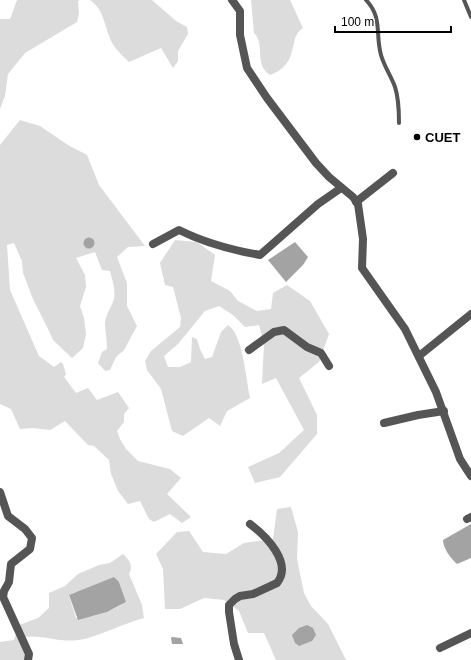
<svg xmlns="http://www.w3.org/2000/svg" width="471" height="660" font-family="Arial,sans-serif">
<rect width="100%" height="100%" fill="#fff"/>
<!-- green -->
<g fill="#dcdcdc" fill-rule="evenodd">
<path d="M 17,0 L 80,0 L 78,1 L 79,14 L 77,22 L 25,53 L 8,74 L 5,96 L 0,109 L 0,19 L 10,19 Z"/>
<path d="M 90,0 L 152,0 L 176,21 L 187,27 L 188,34 L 178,51 L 178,61 L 173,68 L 161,48 L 129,62 C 124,57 118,52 114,46 C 104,30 106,11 90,0 Z"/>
<path d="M 251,0 L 290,0 L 303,28 C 287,37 301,64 270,75 C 253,63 266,45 254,33 Z"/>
<path d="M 20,120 L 40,126 L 68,145 L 87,155 L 99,185 L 145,246 L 128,247 L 117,257 L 127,283 L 127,306 L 137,326 L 124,350 L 116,357 L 110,370 L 105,371 L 98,363 L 102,352 L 107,349 C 107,340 105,331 105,323 C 106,314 111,308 114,299 C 116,290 112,280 110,271 L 102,270 L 95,252 L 76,258 L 85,275 L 86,287 L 80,306 L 84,318 L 86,334 L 83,348 L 72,358 L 53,340 L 49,331 L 33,299 L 23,273 L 22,261 L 14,243 L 7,245 L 10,290 L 39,356 L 54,367 L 61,362 L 63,364 L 66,374 L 64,377 L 76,393 L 88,388 L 97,400 L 118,392 L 129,408 L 124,414 L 124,422 L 117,431 L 120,439 L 126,449 L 138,461 L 170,469 L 181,478 L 167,494 L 191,517 L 182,523 L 170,514 L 154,522 L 149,519 L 140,501 L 128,504 L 118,491 L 111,474 L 109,460 L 94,446 L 88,445 L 65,421 L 50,430 L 33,428 L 20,429 L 11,409 L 0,404 L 0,145 Z"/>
<path d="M 175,240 L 197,242 L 215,255 L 211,281 L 230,291 L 238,301 L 257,311 L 271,309 L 273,293 L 287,285 L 310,301 L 329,334 L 319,362 L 299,378 L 317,415 L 317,434 L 280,477 L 255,483 L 248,467 L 279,453 L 304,430 L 276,378 L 262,384 L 264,344 L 259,325 L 245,327 L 233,315 L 219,306 L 205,311 L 178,344 L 164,356 L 168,367 L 180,367 L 191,362 L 192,337 L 197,339 L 200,349 L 205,359 L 212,357 L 221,332 L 228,325 C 243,334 246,380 250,398 L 227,411 L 220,426 L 209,418 L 183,436 L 172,431 L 161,389 L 147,370 L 145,361 L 151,351 L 180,327 L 181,318 L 173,287 L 165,285 L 160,263 Z"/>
<path d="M 291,507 L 298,532 L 297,559 L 304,593 L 311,606 L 328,624 L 346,660 L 276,660 L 264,633 L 248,633 L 239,611 L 224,600 L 204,598 L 180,609 L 165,609 L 163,569 L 156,554 L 177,532 L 189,531 L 203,552 L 226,554 L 244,543 L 273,539 L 277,509 Z"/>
<path d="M 123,554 C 129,560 134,566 129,574 L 142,605 L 144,618 C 124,623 98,637 79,640 C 60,643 42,634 23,637 L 30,660 L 0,660 L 0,642 L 14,640 L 19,625 L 38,618 L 49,608 L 49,593 L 65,586 L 78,574 L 99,565 L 110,563 ZM 119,582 L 126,602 C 111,612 94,617 76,618 L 69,596 L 73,593 Z"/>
</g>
<!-- water -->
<g fill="#a3a3a3">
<circle cx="89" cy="243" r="5.5"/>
<path d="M 295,242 L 308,257 L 303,265 L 286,282 L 268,260 Z"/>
<path d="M 471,524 L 471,558 L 457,564 C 451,559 443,548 443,540 Z"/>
<path d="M 114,577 L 119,582 L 126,602 L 107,612 L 78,620 L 69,595 Z"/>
<path d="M 307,625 L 313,628 L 316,635 L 312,641 L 299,646 L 295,643 L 292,635 L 299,628 Z"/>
<path d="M 172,637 L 181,638 L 183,644 L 172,644 L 171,638 Z"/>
</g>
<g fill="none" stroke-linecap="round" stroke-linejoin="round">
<!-- lane -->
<g stroke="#555" stroke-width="4">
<path d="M 366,0 C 383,18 375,34 381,55 C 384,66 391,76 395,87 C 399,99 399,111 399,123"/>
<path d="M 464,0 L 471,17"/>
</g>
<!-- street -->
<g stroke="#555" stroke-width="8">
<path d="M 232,0 L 240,11 L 240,35 L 247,68 L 267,98 L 316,163 L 329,177 L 353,197 L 358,204 L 363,239 L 362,268 L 405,329 L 436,392 L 460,459 L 471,476"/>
<path d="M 356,202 L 393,173"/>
<path d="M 153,244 L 179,230 C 205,243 231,250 260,255 L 318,204 L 341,188"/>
<path d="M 249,350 L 274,332 L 284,330 L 307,347 L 321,353 L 329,366"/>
<path d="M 419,356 L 471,314"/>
<path d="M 384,423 L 418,415 L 444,411"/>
<path d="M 0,492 L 8,516 L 25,529 L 32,538 L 30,549 L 11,564 L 9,582 L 4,591 L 3,597 L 29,654 L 28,660"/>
<path d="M 467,519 L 471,517"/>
<path d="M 440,648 L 471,633"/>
<path d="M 239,660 L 234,644 L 229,612 L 229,605 L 235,599 L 240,596 L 253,594 L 277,583 C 293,563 266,536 250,524"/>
</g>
</g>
<!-- markers -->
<circle fill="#000" stroke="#fff" stroke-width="1.5" cx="417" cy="137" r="4"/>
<g text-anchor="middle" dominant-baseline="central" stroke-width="3.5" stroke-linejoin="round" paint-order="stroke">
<!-- poi labels -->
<g font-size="13" font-weight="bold" fill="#000" stroke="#fff" text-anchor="start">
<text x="425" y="137">CUET</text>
</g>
</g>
<!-- scale -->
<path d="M335 26v6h116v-6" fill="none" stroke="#000000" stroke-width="2"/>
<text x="341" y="26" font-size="12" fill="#000000" stroke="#ffffff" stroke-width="3" paint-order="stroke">100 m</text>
</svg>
